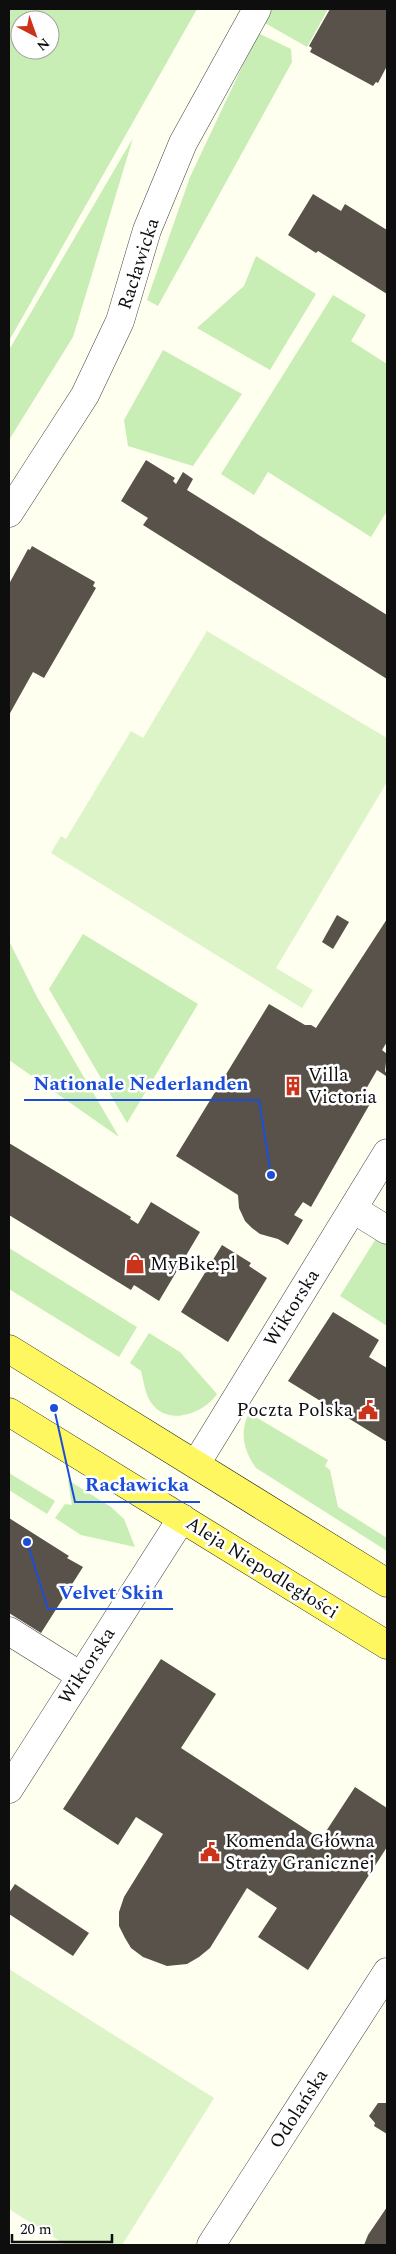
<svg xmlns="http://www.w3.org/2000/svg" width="396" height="2254" font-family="Spectral,serif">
<rect width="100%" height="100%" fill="#fffff0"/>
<!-- green -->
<g fill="#c8edb5" fill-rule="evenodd">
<path d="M 9,9 L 197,9 L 9,341 ZM 20,20 L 50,20 L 50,50 L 20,50 Z"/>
<path d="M 272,9 L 328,9 L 307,47 L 265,23 Z"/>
<path d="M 258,33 L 291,49 L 292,62 L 158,306 L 147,300 L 190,177 Z"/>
<path d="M 133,138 L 73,337 L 9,440 L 9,350 Z"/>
<path d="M 256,256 L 316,294 L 270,370 L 197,328 L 244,286 Z"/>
<path d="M 333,295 L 366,315 L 351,341 L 387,364 L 387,511 L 371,537 L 268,472 L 254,495 L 221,474 Z"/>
<path d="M 163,350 L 242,394 L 193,466 L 128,446 L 124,420 Z"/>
<path d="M 83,934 L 198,1004 L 127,1123 L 49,989 Z"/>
<path d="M 9,941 L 37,997 L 119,1137 L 9,1060 Z"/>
<path d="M 377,1237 L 387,1243 L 387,1326 L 340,1296 Z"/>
<path d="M 9,1248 L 137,1327 L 119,1357 L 9,1289 Z"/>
<path d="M 149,1333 L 180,1352 L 217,1394 C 204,1413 170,1426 153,1405 C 145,1396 144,1382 141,1371 L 130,1363 Z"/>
<path d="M 249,1413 L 328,1460 L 325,1466 L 330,1470 L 338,1507 L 387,1538 L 387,1551 L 256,1468 C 244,1451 239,1433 249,1413 Z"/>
<path d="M 9,1473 L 55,1501 L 47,1514 L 9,1490 Z"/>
<path d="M 68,1480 L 111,1507 L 124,1519 L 135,1547 L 81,1535 L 55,1518 L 65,1504 L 72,1505 Z"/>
</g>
<!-- pitch -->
<g fill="#dcf4c8">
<path d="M 207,631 L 387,738 L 387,782 L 276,968 L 313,990 L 302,1008 L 51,853 L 61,836 L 66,839 L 131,731 L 143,738 Z"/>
<path d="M 9,1969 L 214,2098 L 122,2245 L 66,2245 L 9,2209 Z"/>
</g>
<!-- building -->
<g fill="#58524a">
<path d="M 330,9 L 387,9 L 387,66 L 378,83 L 376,82 L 373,86 L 310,52 L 312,48 L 309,46 Z"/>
<path d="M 313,194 L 341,211 L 345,204 L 387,230 L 387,294 L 318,251 L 316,253 L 288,235 Z"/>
<path d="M 146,460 L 175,478 L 173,481 L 176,484 L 183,472 L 193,479 L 187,490 L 387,615 L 387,679 L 143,525 L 148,518 L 121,501 Z"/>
<path d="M 32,546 L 95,582 L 93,586 L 96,588 L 44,678 L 33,672 L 9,715 L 9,584 L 28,549 L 30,550 Z"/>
<path d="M 337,915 L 349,922 L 333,949 L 322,942 Z"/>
<path d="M 387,919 L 387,1042 L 382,1050 L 387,1054 L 385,1071 L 387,1074 L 386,1076 L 377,1070 L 362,1096 L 371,1102 L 311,1207 L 303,1202 L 294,1215 L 303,1220 L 288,1245 L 278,1239 L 260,1234 L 252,1228 L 245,1221 L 239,1208 L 238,1195 L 176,1156 L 269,1004 L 305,1025 L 311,1025 L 316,1028 Z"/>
<path d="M 9,1143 L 131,1217 L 130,1219 L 138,1224 L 151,1202 L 200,1232 L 159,1301 L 134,1285 L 131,1290 L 9,1215 Z"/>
<path d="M 222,1245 L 251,1263 L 249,1266 L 267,1278 L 228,1342 L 181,1312 Z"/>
<path d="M 333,1312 L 379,1340 L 369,1357 L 387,1368 L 387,1442 L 288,1381 Z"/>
<path d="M 9,1518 L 69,1556 L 67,1558 L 83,1567 L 41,1633 L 9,1613 Z"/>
<path d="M 161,1659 L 216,1694 L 181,1748 L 321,1839 L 355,1787 L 387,1808 L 387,1847 L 308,1970 L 258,1937 L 277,1908 L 247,1888 L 210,1948 L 199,1957 L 187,1964 L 167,1966 L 143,1957 L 131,1948 L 125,1938 L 119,1926 L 119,1912 L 124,1897 L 163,1834 L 136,1817 L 118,1845 L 63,1809 Z"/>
<path d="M 15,1884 L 89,1933 L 73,1956 L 9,1914 L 9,1893 Z"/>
<path d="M 378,2103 L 387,2103 L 387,2134 L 374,2126 L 375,2123 L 369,2116 Z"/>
<path d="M 387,2207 L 387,2245 L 364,2245 L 368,2235 Z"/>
</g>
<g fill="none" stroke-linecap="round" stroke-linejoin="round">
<defs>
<g id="minor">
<path d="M 9,513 L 85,395 L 120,321 L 147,230 L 183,143 L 257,9"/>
<path d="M 353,1209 L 387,1230"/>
<path d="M 196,1464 L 387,1153"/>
<path d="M 9,1631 L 81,1676"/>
<path d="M 9,1789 L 182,1518"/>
<path d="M 211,2245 L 387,1972"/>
</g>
<g id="major">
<path d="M 9,1349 L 387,1583"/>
<path d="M 9,1412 L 387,1645"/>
</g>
</defs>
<!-- minor casing -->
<use href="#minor" stroke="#414141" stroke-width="29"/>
<!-- major casing -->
<use href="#major" stroke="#1f1f1f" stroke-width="29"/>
<!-- minor -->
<use href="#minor" stroke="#fff" stroke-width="28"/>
<!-- major -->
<use href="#major" stroke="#fff760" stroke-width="28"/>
</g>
<!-- icons -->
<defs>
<symbol id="building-bare" viewBox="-9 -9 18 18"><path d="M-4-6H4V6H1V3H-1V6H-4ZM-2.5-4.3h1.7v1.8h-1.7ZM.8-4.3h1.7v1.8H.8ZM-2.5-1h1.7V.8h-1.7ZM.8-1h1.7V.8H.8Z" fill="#cb341a" stroke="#fff" stroke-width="2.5" paint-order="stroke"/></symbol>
<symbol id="shop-bare" viewBox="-9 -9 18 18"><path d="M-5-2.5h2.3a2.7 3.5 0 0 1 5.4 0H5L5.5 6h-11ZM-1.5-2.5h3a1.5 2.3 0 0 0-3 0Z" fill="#cb341a" stroke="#fff" stroke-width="2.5" paint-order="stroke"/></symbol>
<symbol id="civic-bare" viewBox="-9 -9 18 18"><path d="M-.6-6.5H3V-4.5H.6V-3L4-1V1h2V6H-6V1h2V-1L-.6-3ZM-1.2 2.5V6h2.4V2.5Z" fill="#cb341a" stroke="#fff" stroke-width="2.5" paint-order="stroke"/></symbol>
</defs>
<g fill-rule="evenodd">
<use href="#building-bare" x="279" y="1072" width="28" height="28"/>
<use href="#shop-bare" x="121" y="1250" width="28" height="28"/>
<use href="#civic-bare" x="354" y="1396" width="28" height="28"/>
<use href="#civic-bare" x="196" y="1838" width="28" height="28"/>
</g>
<g text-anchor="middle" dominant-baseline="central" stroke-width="5" stroke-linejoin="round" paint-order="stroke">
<!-- street labels -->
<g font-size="19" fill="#0e0e0e" stroke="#fff">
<text transform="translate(139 264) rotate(-72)">Racławicka</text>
<text transform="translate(292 1308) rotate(-58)">Wiktorska</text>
<text transform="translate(262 1568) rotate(32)">Aleja Niepodległości</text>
<text transform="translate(87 1666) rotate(-57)">Wiktorska</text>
<text transform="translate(299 2109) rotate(-57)">Odolańska</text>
</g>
<!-- poi labels -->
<g font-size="19" fill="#0e0e0e" stroke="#fff" text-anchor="start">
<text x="308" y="1075">Villa<tspan x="308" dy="22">Victoria</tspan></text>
<text x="150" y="1264">MyBike.pl</text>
<text x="353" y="1410" text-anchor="end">Poczta Polska</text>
<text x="225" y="1841">Komenda Główna<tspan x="225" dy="22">Straży Granicznej</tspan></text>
</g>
</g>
<!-- callouts -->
<path fill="none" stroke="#1d4ed8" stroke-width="2" d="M271 1175L259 1100H24M54 1408L75 1502H200M27 1542L48 1609H173"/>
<g fill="#1d4ed8" stroke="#fff" stroke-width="2">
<circle cx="271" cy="1175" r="5"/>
<circle cx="54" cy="1408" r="5"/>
<circle cx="27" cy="1542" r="5"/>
</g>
<g font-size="20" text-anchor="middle" font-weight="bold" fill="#1d4ed8" stroke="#fff" stroke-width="5" stroke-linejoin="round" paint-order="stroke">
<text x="141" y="1090">Nationale Nederlanden</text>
<text x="137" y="1491">Racławicka</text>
<text x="111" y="1599">Velvet Skin</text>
</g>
<!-- border -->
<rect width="396" height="2254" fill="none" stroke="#0e0e0e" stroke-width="20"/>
<!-- north arrow -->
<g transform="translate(35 35) rotate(139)"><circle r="24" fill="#ffffff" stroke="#9f9f9f"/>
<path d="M0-4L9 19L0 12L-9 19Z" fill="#cb341a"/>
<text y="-8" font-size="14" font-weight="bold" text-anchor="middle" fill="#0e0e0e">N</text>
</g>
<!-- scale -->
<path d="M12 2234v8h100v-8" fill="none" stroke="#0e0e0e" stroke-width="2.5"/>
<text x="20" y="2234" font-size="15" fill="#0e0e0e" stroke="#ffffff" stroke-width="4" paint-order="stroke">20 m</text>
</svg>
